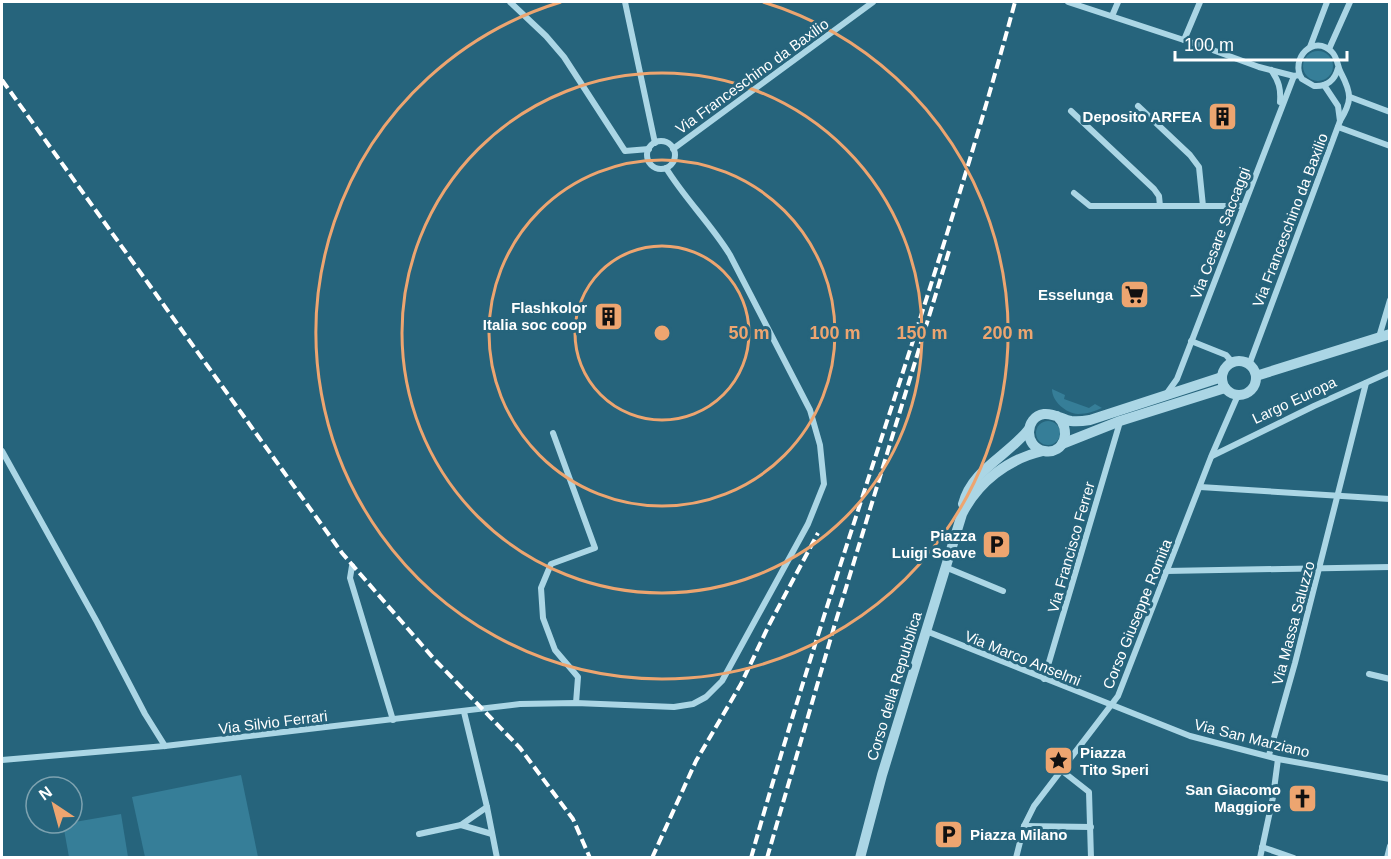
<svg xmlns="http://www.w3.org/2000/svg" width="1391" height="859" font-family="Helvetica,sans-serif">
<rect width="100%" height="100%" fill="#26647c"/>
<!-- green -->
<g fill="#367e98">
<circle cx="1318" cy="66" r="15"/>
<path d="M 1052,389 L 1065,395 L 1064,399 L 1089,408 L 1095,404 L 1102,408 C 1095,411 1087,414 1078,414 C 1066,413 1052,402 1052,389 Z"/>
<circle cx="1048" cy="433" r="12"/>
<path d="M 241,775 L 258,857 L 145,857 L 132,797 Z"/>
<path d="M 121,814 L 128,857 L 69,857 L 63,824 Z"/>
</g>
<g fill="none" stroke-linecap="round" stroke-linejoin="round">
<!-- minor -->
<g stroke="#abd6e5" stroke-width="6">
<path d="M 510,2 L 546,36 L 564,57 L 625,151 L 649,149"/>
<path d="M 625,2 L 655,143"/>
<path d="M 1068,2 L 1199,45 L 1259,67 L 1294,76 L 1299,75"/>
<path d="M 1112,16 L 1118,2"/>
<path d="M 1184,40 L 1200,2"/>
<path d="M 1310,47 L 1327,2"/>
<path d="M 1329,49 L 1350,2"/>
<path d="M 1338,68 C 1335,80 1327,87 1314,86 L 1302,79 C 1289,59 1314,33 1332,52 C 1338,58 1337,66 1341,73 C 1352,94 1352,101 1340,121"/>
<path d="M 1271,70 C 1279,81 1281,89 1280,102"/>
<path d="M 1350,97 L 1390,112"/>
<path d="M 1138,106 L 1190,155 L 1199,167 L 1203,206"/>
<path d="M 1071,111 L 1154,189 L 1159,196 L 1160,206"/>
<path d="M 1338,127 L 1390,146"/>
<circle cx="661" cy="155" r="14"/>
<path d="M 673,149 L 873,2"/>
<path d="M 1074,193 L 1090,206 L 1243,206"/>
<path d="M 1379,337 L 1390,300"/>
<path d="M 1191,341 L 1226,355 L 1233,363"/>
<path d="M 1249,365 L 1340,121 L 1338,106 L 1324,85"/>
<path d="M 1167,393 L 1177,379 L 1294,76"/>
<path d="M 553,433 L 595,548 L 551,564 L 541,588 L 543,618 L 555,650 L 578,677 L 576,703"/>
<path d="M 2,451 L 97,622 L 145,714 L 165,746"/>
<path d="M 1212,456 L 1314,406 L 1390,372"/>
<path d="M 1200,487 L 1390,499"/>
<path d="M 352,566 L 350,578 L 393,720"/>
<path d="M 945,567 L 1003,591"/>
<path d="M 1166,571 L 1390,567"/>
<path d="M 926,631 L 1190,736 L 1278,759 L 1390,779"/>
<path d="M 1369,674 L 1390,679"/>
<path d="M 1044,679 L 1120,422"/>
<path d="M 464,712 L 487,807 L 497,858"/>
<path d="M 1269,755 L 1295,663 L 1366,383"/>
<path d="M 2,760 L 165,746 L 520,704 L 576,703 L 674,707 L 693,704 L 706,697 L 722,681 L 808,524 L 824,484 L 820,445 L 810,410 L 730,255 C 711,224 685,199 666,168"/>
<path d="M 1061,770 L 1089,792 L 1091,858"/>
<path d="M 461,825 L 492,834"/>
<path d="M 1024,826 L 1091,827"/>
<path d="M 419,834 L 461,825 L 487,807"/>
<path d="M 1262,847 L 1294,858"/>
<path d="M 1016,858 L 1024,826 L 1034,806 L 1118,696 L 1211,457 L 1238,395"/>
<path d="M 1260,858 L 1273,797 L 1278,759"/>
<path d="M 1387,858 L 1390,846"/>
</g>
<!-- tertiary -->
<g stroke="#abd6e5" stroke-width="10">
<circle cx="1239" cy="378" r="17"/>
<path d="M 1256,376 L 1390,334"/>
<path d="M 1057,416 C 1072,429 1065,455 1044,451 C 1024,447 1024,417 1044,414 C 1054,413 1062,419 1071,421 C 1078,422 1084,421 1090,420 L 1222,377"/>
<path d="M 1062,444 L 1120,421 L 1225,388"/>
<path d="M 963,504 C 972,469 1008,456 1029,429"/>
<path d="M 860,858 L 882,775 L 962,514 C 978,482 1008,459 1043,451"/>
</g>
<!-- rail -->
<g stroke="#fff" stroke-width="4" stroke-dasharray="10 4.5" stroke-linecap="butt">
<path d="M 2,80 L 342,553 L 435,660 L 520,748 L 573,819 L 590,858"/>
<path d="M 652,858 L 696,761 L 741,684 L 769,625 L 818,533"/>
<path d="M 751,858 C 832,570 937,290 1015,2"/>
<path d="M 767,858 L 834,627 L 949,251"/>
</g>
</g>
<!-- distance rings -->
<g fill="none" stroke="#eda570" stroke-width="3">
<circle cx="662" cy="333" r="87"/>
<circle cx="662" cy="333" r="173"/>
<circle cx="662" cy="333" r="260"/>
<path d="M763 2A346 346 0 1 1 561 2"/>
</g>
<!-- icons -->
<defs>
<symbol id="building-square" viewBox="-11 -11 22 22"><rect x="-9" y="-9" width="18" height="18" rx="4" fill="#eda570" stroke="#26647c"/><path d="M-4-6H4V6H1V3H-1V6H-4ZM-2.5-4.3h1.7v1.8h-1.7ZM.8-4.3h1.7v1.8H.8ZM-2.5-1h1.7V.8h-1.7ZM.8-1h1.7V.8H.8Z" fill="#111"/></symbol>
<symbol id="supermarket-square" viewBox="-11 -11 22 22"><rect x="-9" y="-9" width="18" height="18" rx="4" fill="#eda570" stroke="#26647c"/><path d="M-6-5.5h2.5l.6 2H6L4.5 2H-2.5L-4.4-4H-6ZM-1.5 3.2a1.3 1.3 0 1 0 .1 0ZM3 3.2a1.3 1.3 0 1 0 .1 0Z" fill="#111"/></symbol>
<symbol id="parking-square" viewBox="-11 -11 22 22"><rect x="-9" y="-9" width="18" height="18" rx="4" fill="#eda570" stroke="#26647c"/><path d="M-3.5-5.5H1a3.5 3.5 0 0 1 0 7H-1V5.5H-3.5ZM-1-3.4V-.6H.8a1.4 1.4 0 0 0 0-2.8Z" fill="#111"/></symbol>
<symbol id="sight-square" viewBox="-11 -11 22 22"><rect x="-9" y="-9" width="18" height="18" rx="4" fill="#eda570" stroke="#26647c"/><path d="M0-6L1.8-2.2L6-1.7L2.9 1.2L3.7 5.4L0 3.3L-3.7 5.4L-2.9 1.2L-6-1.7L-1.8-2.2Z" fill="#111"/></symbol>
<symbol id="church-square" viewBox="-11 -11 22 22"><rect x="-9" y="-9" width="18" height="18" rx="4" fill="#eda570" stroke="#26647c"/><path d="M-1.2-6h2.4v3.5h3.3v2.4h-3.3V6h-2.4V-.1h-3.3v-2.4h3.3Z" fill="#111"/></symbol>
</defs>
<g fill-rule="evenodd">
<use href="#building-square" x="1206" y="100" width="33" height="33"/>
<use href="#supermarket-square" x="1118" y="278" width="33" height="33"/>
<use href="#building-square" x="592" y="300" width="33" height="33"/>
<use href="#parking-square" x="980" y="528" width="33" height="33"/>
<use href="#sight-square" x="1042" y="744" width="33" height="33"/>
<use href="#church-square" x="1286" y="782" width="33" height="33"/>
<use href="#parking-square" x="932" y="818" width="33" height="33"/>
</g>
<g text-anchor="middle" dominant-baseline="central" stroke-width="6" stroke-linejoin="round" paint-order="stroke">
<!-- street labels -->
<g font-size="15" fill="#fff" stroke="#26647c">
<text transform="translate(752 76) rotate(-36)">Via Franceschino da Baxilio</text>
<text transform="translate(1290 220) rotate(-69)">Via Franceschino da Baxilio</text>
<text transform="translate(1220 233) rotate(-69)">Via Cesare Saccaggi</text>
<text transform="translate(1294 400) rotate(-25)">Largo Europa</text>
<text transform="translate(1071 547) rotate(-74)">Via Francisco Ferrer</text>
<text transform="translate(1137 614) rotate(-68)">Corso Giuseppe Romita</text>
<text transform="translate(1293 623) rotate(-75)">Via Massa Saluzzo</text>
<text transform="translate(1023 658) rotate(22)">Via Marco Anselmi</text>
<text transform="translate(894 686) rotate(-73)">Corso della Repubblica</text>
<text transform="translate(273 722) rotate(-7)">Via Silvio Ferrari</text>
<text transform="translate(1252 738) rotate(14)">Via San Marziano</text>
</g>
<!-- poi labels -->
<g font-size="15" font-weight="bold" fill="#fff" stroke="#26647c" text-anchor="end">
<text x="1202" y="116">Deposito ARFEA</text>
<text x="1113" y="294">Esselunga</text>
<text x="587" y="307">Flashkolor<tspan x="587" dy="17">Italia soc coop</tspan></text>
<text x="976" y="535">Piazza<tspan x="976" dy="17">Luigi Soave</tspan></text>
<text x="1080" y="752" text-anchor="start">Piazza<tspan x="1080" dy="17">Tito Speri</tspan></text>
<text x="1281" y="789">San Giacomo<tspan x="1281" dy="17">Maggiore</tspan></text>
<text x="970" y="834" text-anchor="start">Piazza Milano</text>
</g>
</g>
<circle cx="662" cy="333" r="9" fill="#eda570" stroke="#26647c" stroke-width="3"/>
<g font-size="18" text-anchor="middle" font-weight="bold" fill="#eda570" stroke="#26647c" stroke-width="6" stroke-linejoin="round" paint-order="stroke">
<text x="749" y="339">50 m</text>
<text x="835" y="339">100 m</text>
<text x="922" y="339">150 m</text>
<text x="1008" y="339">200 m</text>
</g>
<!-- border -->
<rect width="1391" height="859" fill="none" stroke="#ffffff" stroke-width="6"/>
<!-- north arrow -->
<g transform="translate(54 805) rotate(324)"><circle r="28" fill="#26647c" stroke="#7da2b0" stroke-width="1.5"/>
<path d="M0-4.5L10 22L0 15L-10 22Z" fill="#eda570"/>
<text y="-9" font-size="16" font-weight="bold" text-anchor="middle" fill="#ffffff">N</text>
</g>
<!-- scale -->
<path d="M1175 51v9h172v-9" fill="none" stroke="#ffffff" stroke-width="3"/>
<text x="1184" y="51" font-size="18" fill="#ffffff" stroke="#26647c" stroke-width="4.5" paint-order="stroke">100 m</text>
</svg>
